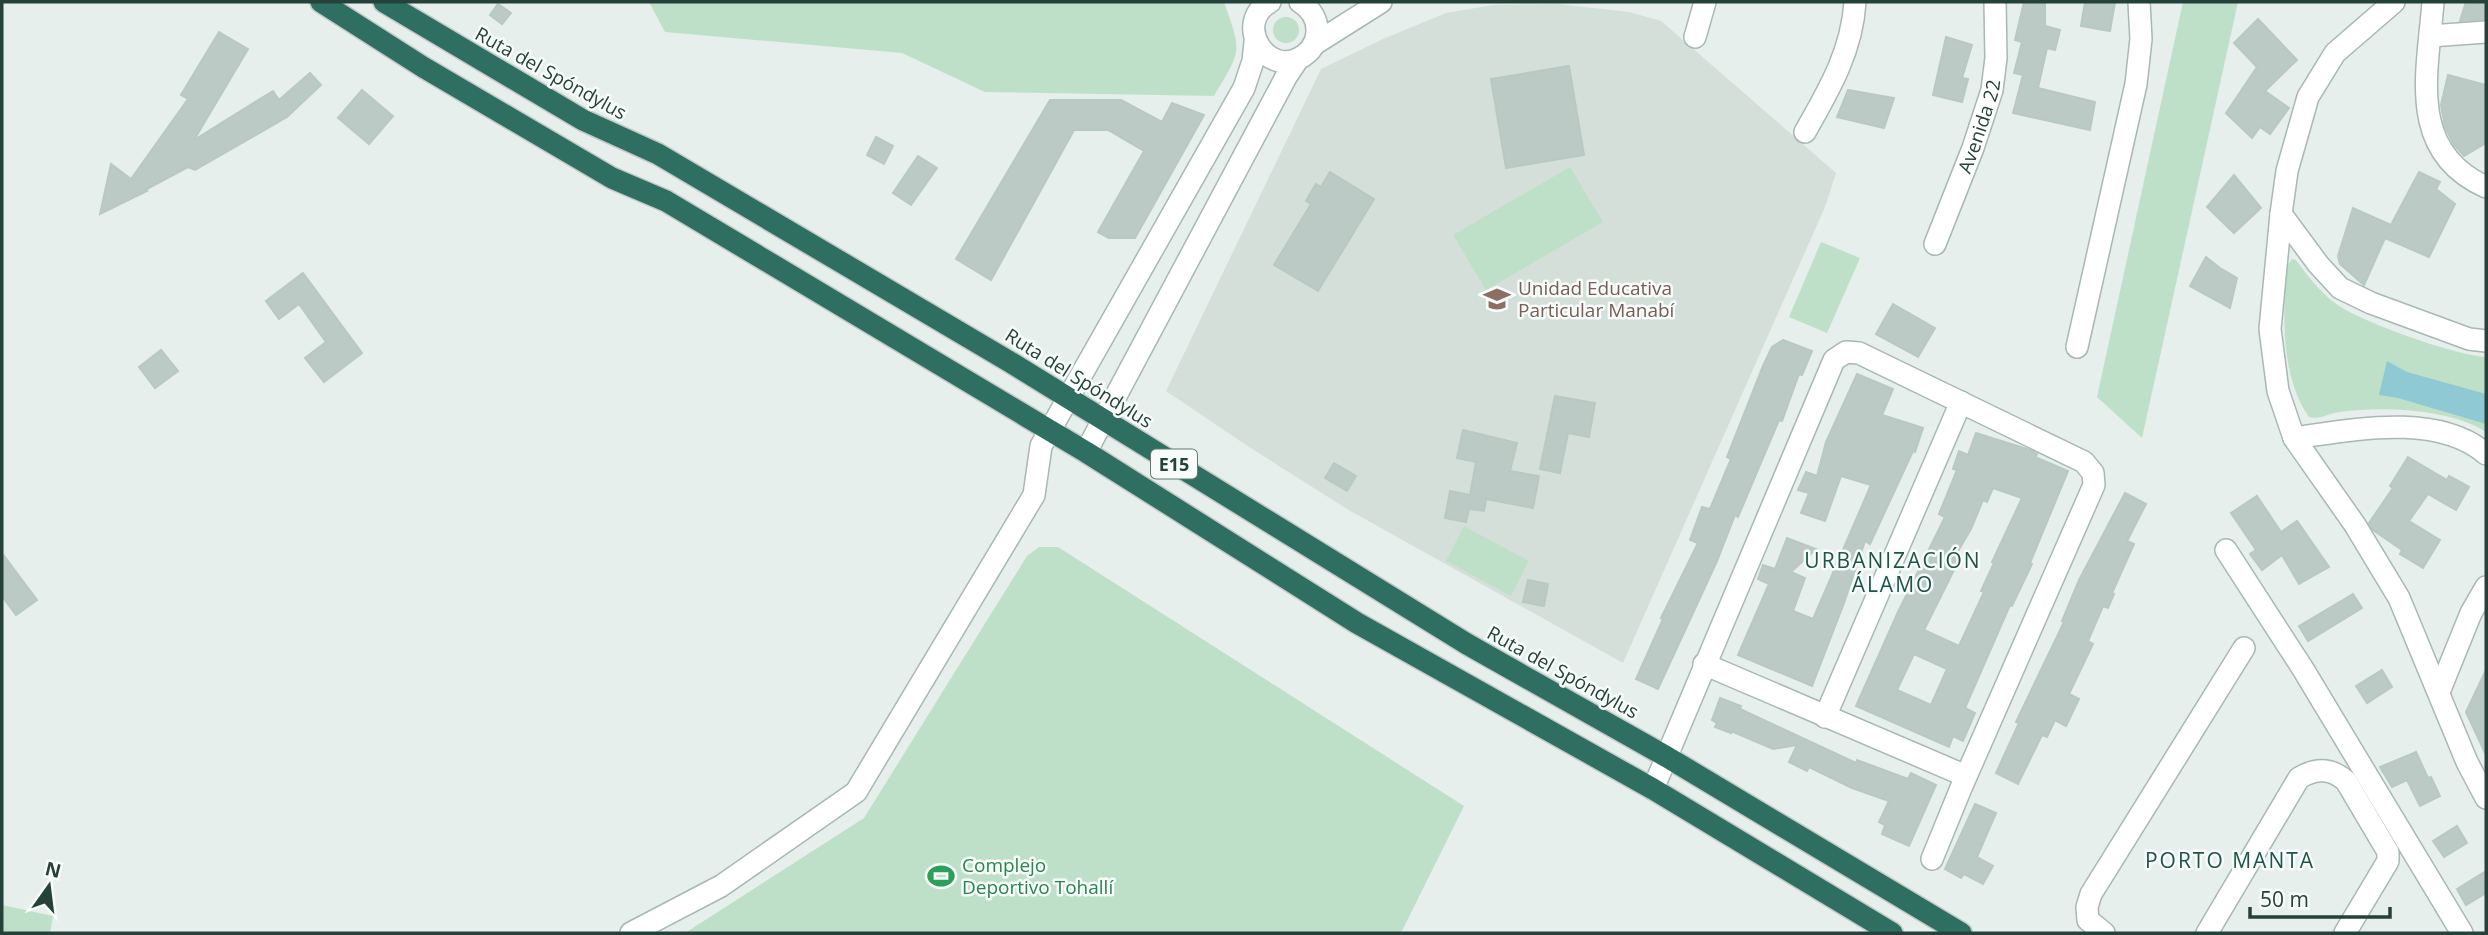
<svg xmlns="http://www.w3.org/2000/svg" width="2488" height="935" font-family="'Open Sans',sans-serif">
<rect width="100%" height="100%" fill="#e6efeb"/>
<!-- built -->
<path fill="#d4dfda" d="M 1558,4 L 1629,12 L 1661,21 L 1836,173 L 1825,207 L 1623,663 L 1347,509 L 1246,445 L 1166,391 L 1321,69 L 1383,39 L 1446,13 L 1493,5 Z"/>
<!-- green -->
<g fill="#bfe0c8">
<path d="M 649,2 L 1224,2 C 1242,53 1242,49 1214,96 L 985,92 L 902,53 L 665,32 Z"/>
<path d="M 2183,2 L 2238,2 L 2142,438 L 2097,397 Z"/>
<circle cx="1286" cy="30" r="13"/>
<path d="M 1570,167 L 1603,222 L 1486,290 L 1453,235 Z"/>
<path d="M 1821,242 L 1860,258 L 1827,333 L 1789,317 Z"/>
<path d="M 2292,259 L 2296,260 C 2310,279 2325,299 2346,310 C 2374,326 2455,355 2486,357 L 2486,432 C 2450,409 2383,406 2340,412 C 2328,413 2321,420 2309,417 C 2284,381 2283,331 2285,290 C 2286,279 2285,267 2292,259 Z"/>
<path d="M 1464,526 L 1529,561 L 1511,596 L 1446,561 Z"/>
<path d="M 1039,547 L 1058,547 L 1464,806 L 1401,933 L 685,933 L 864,818 L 1027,556 Z"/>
<path d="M 2,905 L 53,916 L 50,933 L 2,933 Z"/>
</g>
<!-- water -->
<path fill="#8ec9d4" d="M 2387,361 L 2407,372 L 2486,394 L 2486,424 L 2398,398 L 2379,395 Z"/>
<!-- building -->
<g fill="#bbcac4" stroke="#b8c9c2" stroke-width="2" fill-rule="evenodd">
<path d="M 2024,2 L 2045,2 L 2045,26 L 2060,30 L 2055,50 L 2047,48 L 2038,88 L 2095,102 L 2090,130 L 2013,113 L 2023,75 L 2014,73 L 2022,42 L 2015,40 Z"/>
<path d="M 2085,2 L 2115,2 L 2110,31 L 2081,26 Z"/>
<path d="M 2466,2 L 2486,2 L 2486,19 L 2460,21 Z"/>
<path d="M 498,4 L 511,13 L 502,24 L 490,15 Z"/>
<path d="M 2258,19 L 2297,60 L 2265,91 L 2289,108 L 2270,134 L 2260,127 L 2252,138 L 2226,113 L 2257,67 L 2234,43 Z"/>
<path d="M 219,32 L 248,49 L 194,140 L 273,91 L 279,100 L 310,73 L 321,85 L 287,117 L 195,170 L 188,167 L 145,190 L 147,191 L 100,214 L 111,164 L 131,179 L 188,99 L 181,95 Z"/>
<path d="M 1946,37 L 1972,45 L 1962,78 L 1968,79 L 1962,102 L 1933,95 Z"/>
<path d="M 1569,66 L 1584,155 L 1506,168 L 1491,79 Z"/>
<path d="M 2448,75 L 2486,85 L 2486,143 L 2464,156 L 2454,145 L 2445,127 L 2441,105 Z"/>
<path d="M 362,90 L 393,116 L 369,144 L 338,118 Z"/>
<path d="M 1848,90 L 1894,98 L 1884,128 L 1837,117 Z"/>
<path d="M 1050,100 L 1121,100 L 1162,122 L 1172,103 L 1204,115 L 1135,238 L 1109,238 L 1098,232 L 1144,151 L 1108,130 L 1074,130 L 991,280 L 956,259 Z"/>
<path d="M 876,137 L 893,146 L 884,164 L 867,155 Z"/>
<path d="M 918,156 L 937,168 L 911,205 L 893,193 Z"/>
<path d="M 1330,172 L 1374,199 L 1318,291 L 1274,265 L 1311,204 L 1306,201 L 1316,184 L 1321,187 Z"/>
<path d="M 2419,172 L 2440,182 L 2436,189 L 2455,204 L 2429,257 L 2385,238 L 2364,285 L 2340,264 L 2338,256 L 2353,208 L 2391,225 Z"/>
<path d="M 2234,175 L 2261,208 L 2234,233 L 2207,207 Z"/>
<path d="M 2206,257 L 2220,268 L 2237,278 L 2230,308 L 2190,286 Z"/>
<path d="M 303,273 L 362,353 L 324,382 L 305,358 L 326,342 L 299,304 L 279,319 L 266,301 Z"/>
<path d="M 1893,304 L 1935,328 L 1918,357 L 1876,334 Z"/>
<path d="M 1783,340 L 1812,351 L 1802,375 L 1799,374 L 1782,421 L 1779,420 L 1738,517 L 1735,515 L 1717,561 L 1658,689 L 1636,679 L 1663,619 L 1661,618 L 1698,543 L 1690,540 L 1702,507 L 1710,509 L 1731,459 L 1727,457 L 1763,366 L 1772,347 Z"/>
<path d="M 161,350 L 178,371 L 155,388 L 139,367 Z"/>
<path d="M 1857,374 L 1893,389 L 1882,415 L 1923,428 L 1915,452 L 1913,451 L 1870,544 L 1865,541 L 1844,603 L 1812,686 L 1738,655 L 1769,584 L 1758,579 L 1763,565 L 1775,569 L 1787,538 L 1816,549 L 1791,572 L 1805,578 L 1793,611 L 1813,619 L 1871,485 L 1841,476 L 1825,521 L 1801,513 L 1809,493 L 1798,490 L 1806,472 L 1817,476 L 1826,442 Z"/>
<path d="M 1555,396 L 1595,403 L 1589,437 L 1568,433 L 1560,473 L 1540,469 Z"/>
<path d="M 1463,430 L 1517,443 L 1510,471 L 1539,476 L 1533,508 L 1486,499 L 1484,511 L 1469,509 L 1466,522 L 1445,518 L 1450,491 L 1470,495 L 1476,462 L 1457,458 Z"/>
<path d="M 1976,433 L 2030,450 L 2037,454 L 2035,457 L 2068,471 L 2030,563 L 2032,564 L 2012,606 L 2010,605 L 1965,708 L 1975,713 L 1963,741 L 1953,736 L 1949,747 L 1856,706 L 1898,612 L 1945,517 L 1939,514 L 1957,470 L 1953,469 L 1959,451 L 1968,455 ZM 1993,488 L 2022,498 L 1992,562 L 1994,563 L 1981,591 L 1984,592 L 1959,646 L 1924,630 L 1959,560 L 1954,558 L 1971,529 L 1983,500 L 1987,502 ZM 1914,654 L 1947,669 L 1931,705 L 1897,690 Z"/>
<path d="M 2408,457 L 2447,480 L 2449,476 L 2469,487 L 2456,510 L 2428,494 L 2409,521 L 2440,540 L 2423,568 L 2400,554 L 2402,550 L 2373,530 L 2369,523 L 2393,488 L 2390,486 Z"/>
<path d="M 1334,463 L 1356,476 L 1347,491 L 1325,478 Z"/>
<path d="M 2125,493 L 2146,504 L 2127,541 L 2134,544 L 2112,593 L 2114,594 L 2108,608 L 2103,606 L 2088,641 L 2093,644 L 2069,694 L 2079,699 L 2066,726 L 2055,720 L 2047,737 L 2042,735 L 2018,784 L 1996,773 L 2019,723 L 2016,722 L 2064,622 L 2062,621 L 2079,580 Z"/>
<path d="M 2257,496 L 2281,532 L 2297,521 L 2329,567 L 2299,584 L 2282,555 L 2262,570 L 2250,554 L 2256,550 L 2231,513 Z"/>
<path d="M 2,553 L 37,600 L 16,615 L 2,596 Z"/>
<path d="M 1528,580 L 1548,584 L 1544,606 L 1523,602 Z"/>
<path d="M 2353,594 L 2362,608 L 2308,641 L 2299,626 Z"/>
<path d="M 2382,670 L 2392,687 L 2367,703 L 2356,686 Z"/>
<path d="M 2486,670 L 2486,755 L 2466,712 Z"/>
<path d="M 1720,698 L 1741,706 L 1740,709 L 1856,763 L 1857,760 L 1908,779 L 1911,773 L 1936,785 L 1909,846 L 1882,834 L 1885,825 L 1879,822 L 1889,801 L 1852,788 L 1809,767 L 1807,771 L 1789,762 L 1797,745 L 1773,749 L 1731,731 L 1731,733 L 1715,727 L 1717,723 L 1712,720 Z"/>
<path d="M 2416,752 L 2428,778 L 2431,777 L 2440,796 L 2420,806 L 2407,780 L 2392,787 L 2380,767 Z"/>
<path d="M 1975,804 L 1996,813 L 1977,857 L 1993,866 L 1983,884 L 1964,874 L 1961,878 L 1945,869 Z"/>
<path d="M 2457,826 L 2467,843 L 2444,857 L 2433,841 Z"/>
<path d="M 2486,871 L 2486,893 L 2466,905 L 2457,889 Z"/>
</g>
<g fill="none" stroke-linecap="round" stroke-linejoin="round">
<defs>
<g id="minor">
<path d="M 1270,2 C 1232,23 1268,80 1303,56 C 1311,51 1316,43 1317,33 C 1318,20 1311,9 1300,2"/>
<path d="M 2394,2 L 2335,53 L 2308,97 L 2287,171 L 2281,214 L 2270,329 L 2278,391 L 2294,438 L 2355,525 L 2399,598 L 2467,762 L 2486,798"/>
<path d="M 2433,2 C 2428,71 2406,151 2486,187"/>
<path d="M 2430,36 L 2486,32"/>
<path d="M 1695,37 L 1705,2"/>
<path d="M 1313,45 L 1381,2"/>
<path d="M 1805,132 C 1829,90 1852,51 1855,2"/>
<path d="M 2281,214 L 2318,264 L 2340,288 L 2371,303 L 2469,339 L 2486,341"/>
<path id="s1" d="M 1935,244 L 1973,148 L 1992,90 L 1996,58 L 1995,2"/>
<path d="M 2077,347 L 2136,84 L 2141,39 L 2139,2"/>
<path d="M 2294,438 C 2352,430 2437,412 2486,454"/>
<path d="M 1086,452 L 1286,77 L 1298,59"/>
<path d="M 2226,550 L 2303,669 L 2462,933"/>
<path d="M 1704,664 L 1966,776"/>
<path d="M 2439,692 L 2471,613 L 2486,587"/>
<path d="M 1825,717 L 1961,402"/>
<path d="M 1653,789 L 1834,360 L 1846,352 L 1859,353 L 2084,462 L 2093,473 L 2094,485 L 1961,788 L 1932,859"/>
<path d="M 631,933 L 721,886 L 856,792 L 1034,495 L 1041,446 L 1244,88 L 1253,61 L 1255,42"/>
<path d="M 2104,933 L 2088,920 L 2087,907 L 2091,894 L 2244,648"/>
<path d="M 2207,933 L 2299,778 C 2316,768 2331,768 2346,781 L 2388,852 L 2388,861 L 2345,933"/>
</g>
<g id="highway">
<path d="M 321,2 L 423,67 L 612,178 L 666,201 L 1086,452 L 1357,623 L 1653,789 L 1892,933"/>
<path d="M 384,2 L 583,120 L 658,154 L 1010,362 L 1467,644 L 1667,757 L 1961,933"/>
</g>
</defs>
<!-- minor casing -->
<use href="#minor" stroke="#a8b8b2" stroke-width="24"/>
<!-- highway casing -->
<use href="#highway" stroke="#c2cac8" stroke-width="24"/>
<!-- minor -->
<use href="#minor" stroke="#fff" stroke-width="21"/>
<!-- highway -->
<use href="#highway" stroke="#2f6f62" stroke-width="21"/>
</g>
<!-- icons -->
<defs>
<symbol id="school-bare" viewBox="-9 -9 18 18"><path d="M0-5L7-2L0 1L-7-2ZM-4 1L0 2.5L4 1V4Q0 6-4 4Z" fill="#8d6e63" stroke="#f7fbf9" stroke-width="2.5" paint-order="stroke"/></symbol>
<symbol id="stadium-bare" viewBox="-9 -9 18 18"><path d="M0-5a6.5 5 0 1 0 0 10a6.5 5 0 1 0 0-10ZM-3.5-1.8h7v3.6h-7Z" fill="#2e9e5b" stroke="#f7fbf9" stroke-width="2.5" paint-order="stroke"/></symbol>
</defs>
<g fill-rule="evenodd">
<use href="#school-bare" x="1478" y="280" width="38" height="38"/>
<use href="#stadium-bare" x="922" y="857" width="38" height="38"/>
</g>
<g text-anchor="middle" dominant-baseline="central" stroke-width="5" stroke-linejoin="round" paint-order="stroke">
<!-- shield labels -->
<rect fill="#f7fbf9" stroke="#637a73" stroke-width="2" x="1151" y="449.5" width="46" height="29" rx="5"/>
<g font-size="18" font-weight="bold" fill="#24423a">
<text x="1174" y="464">E15</text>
</g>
<!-- street labels -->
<g font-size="19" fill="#24423a" stroke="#f7fbf9">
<text transform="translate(551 73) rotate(29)">Ruta del Spóndylus</text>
<text stroke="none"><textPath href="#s1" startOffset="126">Avenida 22</textPath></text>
<text transform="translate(1079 378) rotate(32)">Ruta del Spóndylus</text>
<text transform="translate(1563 672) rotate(29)">Ruta del Spóndylus</text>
</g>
<!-- education labels -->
<g font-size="19" fill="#785e54" stroke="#f7fbf9" text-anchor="start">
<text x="1518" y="288">Unidad Educativa<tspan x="1518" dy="22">Particular Manabí</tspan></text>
</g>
<!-- leisure labels -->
<g font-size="19" fill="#27864d" stroke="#f7fbf9" text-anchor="start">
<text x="962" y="865">Complejo<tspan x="962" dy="22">Deportivo Tohallí</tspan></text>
</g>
<!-- neighbourhood labels -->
<g font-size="21" letter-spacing="2" fill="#1f5548" stroke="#f7fbf9">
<text x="1893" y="560">URBANIZACIÓN<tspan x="1893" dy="24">ÁLAMO</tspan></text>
<text x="2230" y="860">PORTO MANTA</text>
</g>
</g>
<!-- border -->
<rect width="2488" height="935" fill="none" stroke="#24423a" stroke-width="7"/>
<!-- north arrow -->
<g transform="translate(49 886) rotate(14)" stroke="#f7fbf9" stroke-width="5" paint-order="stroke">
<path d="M0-5L12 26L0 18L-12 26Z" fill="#24423a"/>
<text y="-10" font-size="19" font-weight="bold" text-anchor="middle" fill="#24423a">N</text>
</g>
<!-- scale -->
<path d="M2250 907v10h140v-10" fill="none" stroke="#24423a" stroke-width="3.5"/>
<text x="2260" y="907" font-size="21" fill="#24423a" stroke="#f7fbf9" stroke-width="5" paint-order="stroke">50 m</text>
</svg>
